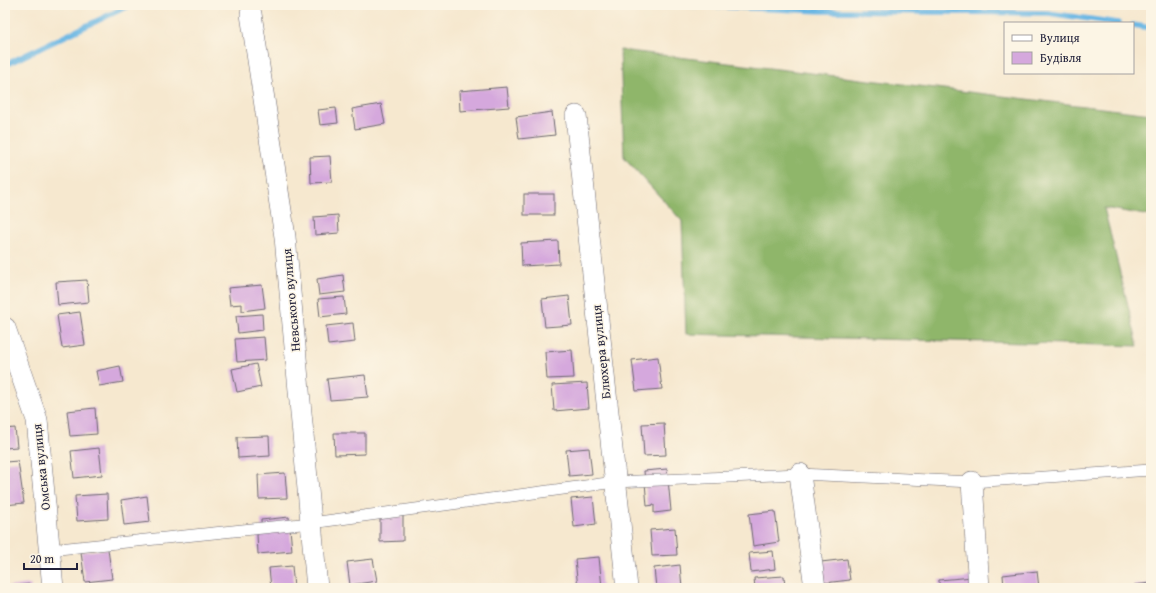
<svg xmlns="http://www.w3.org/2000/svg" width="1156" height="593" font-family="'Gentium Book Plus',serif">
<rect width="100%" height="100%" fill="#fcf5e5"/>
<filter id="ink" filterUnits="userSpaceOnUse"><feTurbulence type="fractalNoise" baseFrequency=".025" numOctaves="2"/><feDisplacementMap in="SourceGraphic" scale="8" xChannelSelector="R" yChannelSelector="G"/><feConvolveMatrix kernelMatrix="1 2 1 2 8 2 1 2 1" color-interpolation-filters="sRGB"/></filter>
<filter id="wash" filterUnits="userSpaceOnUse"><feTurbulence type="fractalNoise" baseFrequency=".012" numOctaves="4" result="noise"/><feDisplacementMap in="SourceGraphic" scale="16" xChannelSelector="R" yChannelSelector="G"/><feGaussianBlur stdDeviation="0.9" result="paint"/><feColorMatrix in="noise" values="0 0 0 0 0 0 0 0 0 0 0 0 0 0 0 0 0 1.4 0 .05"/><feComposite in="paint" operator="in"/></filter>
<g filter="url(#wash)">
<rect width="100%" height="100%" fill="#f6e8cf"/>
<!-- forest -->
<path fill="#8fb66b" stroke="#586c53" d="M 620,50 L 1151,114 L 1151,216 L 1104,208 L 1138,346 L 686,334 L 682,221 L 624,157 Z"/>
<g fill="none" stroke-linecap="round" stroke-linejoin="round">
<!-- stream -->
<g stroke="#6bb7e4" stroke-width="5.5">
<path d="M 683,5 L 824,11 L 1048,13 L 1118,23"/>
<path d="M 1133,25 L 1151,28"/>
<path d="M 5,65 L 130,5"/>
</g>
</g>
<g id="blocks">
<!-- building -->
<g fill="#d5a8dd">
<path d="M 507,87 L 509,107 L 460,111 L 459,91 Z"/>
<path d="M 381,104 L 385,124 L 355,129 L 352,109 Z"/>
<path d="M 336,108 L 338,123 L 320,125 L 318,110 Z"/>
<path d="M 552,112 L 555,135 L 519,139 L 516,117 Z"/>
<path d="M 330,156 L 332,182 L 311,183 L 310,157 Z"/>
<rect x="524" y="194" width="30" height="21"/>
<path d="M 338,215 L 339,233 L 315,235 L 314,217 Z"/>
<path d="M 558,241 L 559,264 L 522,266 L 521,243 Z"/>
<path d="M 343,275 L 345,292 L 319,295 L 317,279 Z"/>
<path d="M 87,280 L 89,302 L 58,305 L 56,282 Z"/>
<path d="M 262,285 L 265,308 L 242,311 L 242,304 L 230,305 L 228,288 Z"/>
<path d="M 569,296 L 572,325 L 545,327 L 542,299 Z"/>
<path d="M 344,297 L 346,314 L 320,317 L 318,299 Z"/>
<path d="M 80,312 L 85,345 L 62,348 L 57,315 Z"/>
<path d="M 262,314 L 263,330 L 238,333 L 236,316 Z"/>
<path d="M 353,323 L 355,342 L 328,345 L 326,326 Z"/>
<path d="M 264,337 L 266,360 L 237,362 L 235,339 Z"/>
<path d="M 572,350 L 574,378 L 547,379 L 545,352 Z"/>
<path d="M 658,357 L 662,389 L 636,391 L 632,360 Z"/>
<path d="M 256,364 L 261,387 L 237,392 L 232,369 Z"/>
<path d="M 120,366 L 123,382 L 99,386 L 96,371 Z"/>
<path d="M 365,375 L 368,397 L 330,400 L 327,379 Z"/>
<path d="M 587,383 L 589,408 L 554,411 L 552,385 Z"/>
<path d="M 95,408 L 97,434 L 70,436 L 67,411 Z"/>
<path d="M 664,423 L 666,455 L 644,456 L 642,424 Z"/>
<path d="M 15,428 L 17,447 L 5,448 L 5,429 Z"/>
<path d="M 334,433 L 365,433 L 365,454 L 335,455 Z"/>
<path d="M 269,436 L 270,456 L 238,458 L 237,437 Z"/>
<path d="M 99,448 L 102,475 L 74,478 L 71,451 Z"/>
<path d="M 589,448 L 592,474 L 569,476 L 566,450 Z"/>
<path d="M 18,461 L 24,503 L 5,505 L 5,462 Z"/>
<path d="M 667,469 L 671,511 L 654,513 L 654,505 L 647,506 L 644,471 Z"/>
<path d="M 285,473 L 287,498 L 259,499 L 258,475 Z"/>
<path d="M 107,494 L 108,519 L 77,521 L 75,496 Z"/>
<path d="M 147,496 L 150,522 L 124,525 L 121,500 Z"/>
<path d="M 593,497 L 596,524 L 574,527 L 571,499 Z"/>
<path d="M 775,511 L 779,542 L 753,546 L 749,514 Z"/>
<path d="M 403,516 L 403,541 L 380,542 L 380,517 Z"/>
<path d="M 289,517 L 292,551 L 258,554 L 257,534 L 262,533 L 261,520 Z"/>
<path d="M 675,528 L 677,555 L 652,556 L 650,530 Z"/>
<path d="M 108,549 L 112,579 L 85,582 L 81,552 Z"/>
<path d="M 773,551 L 775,569 L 751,572 L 749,553 Z"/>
<path d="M 599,557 L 602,588 L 578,588 L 575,559 Z"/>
<path d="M 373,559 L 377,581 L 350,585 L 347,562 Z"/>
<path d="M 847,559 L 850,580 L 824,583 L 821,562 Z"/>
<path d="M 680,565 L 682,588 L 656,588 L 654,568 Z"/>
<path d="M 292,566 L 294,588 L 271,588 L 269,568 Z"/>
<path d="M 1037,571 L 1039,588 L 1004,588 L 1003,575 Z"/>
<path d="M 784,576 L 785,588 L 755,588 L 754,578 Z"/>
<path d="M 973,577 L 974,588 L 939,588 L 939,580 Z"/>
<path d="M 1151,583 L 1151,588 L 1135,588 L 1134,585 Z"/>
<path d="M 30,584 L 31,588 L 8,588 L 8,587 Z"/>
</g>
</g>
</g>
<g filter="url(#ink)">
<use href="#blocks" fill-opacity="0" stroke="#6c676f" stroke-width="1"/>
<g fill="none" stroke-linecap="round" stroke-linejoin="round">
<defs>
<path id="lane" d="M 49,550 L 311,523 L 615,482 L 800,474 L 972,482 L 1151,470"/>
<g id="street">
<path d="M 251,14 L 285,237 L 317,588"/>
<path d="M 576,116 L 627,588"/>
<path d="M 5,328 L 37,420 L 53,588"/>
<path d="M 800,474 L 815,588"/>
<path d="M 972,482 L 979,588"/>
</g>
</defs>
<!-- lane casing -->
<use href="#lane" stroke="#6c676f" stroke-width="12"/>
<!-- street casing -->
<use href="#street" stroke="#6c676f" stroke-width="22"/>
<!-- lane -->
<use href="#lane" stroke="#fff" stroke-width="11"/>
<!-- street -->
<use href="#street" stroke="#fff" stroke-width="21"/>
</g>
</g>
<g text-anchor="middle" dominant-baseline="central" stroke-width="3" stroke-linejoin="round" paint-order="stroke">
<!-- street labels -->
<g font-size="13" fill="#22223b" stroke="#fcf5e5">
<text transform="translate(291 300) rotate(-95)">Невського вулиця</text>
<text transform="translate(601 352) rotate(-96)">Блюхера вулиця</text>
<text transform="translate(41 467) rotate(-96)">Омська вулиця</text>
</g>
</g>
<!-- margin -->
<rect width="1156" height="593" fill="none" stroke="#fcf5e5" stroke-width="20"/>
<!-- legend -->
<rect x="1004" y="22" width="130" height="52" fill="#fcf5e5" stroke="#a5a1a1"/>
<rect x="1012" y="35" width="20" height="6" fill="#ffffff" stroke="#a5a1a1"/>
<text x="1040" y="42" font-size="12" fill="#22223b">Вулиця</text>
<rect x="1012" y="52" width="20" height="12" fill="#d5a8dd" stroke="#a5a1a1"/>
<text x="1040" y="62" font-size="12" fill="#22223b">Будівля</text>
<!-- scale -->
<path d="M24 563v6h53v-6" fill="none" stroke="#22223b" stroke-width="2"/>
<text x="30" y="563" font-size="12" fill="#22223b" stroke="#fcf5e5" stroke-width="3" paint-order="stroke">20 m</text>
</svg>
